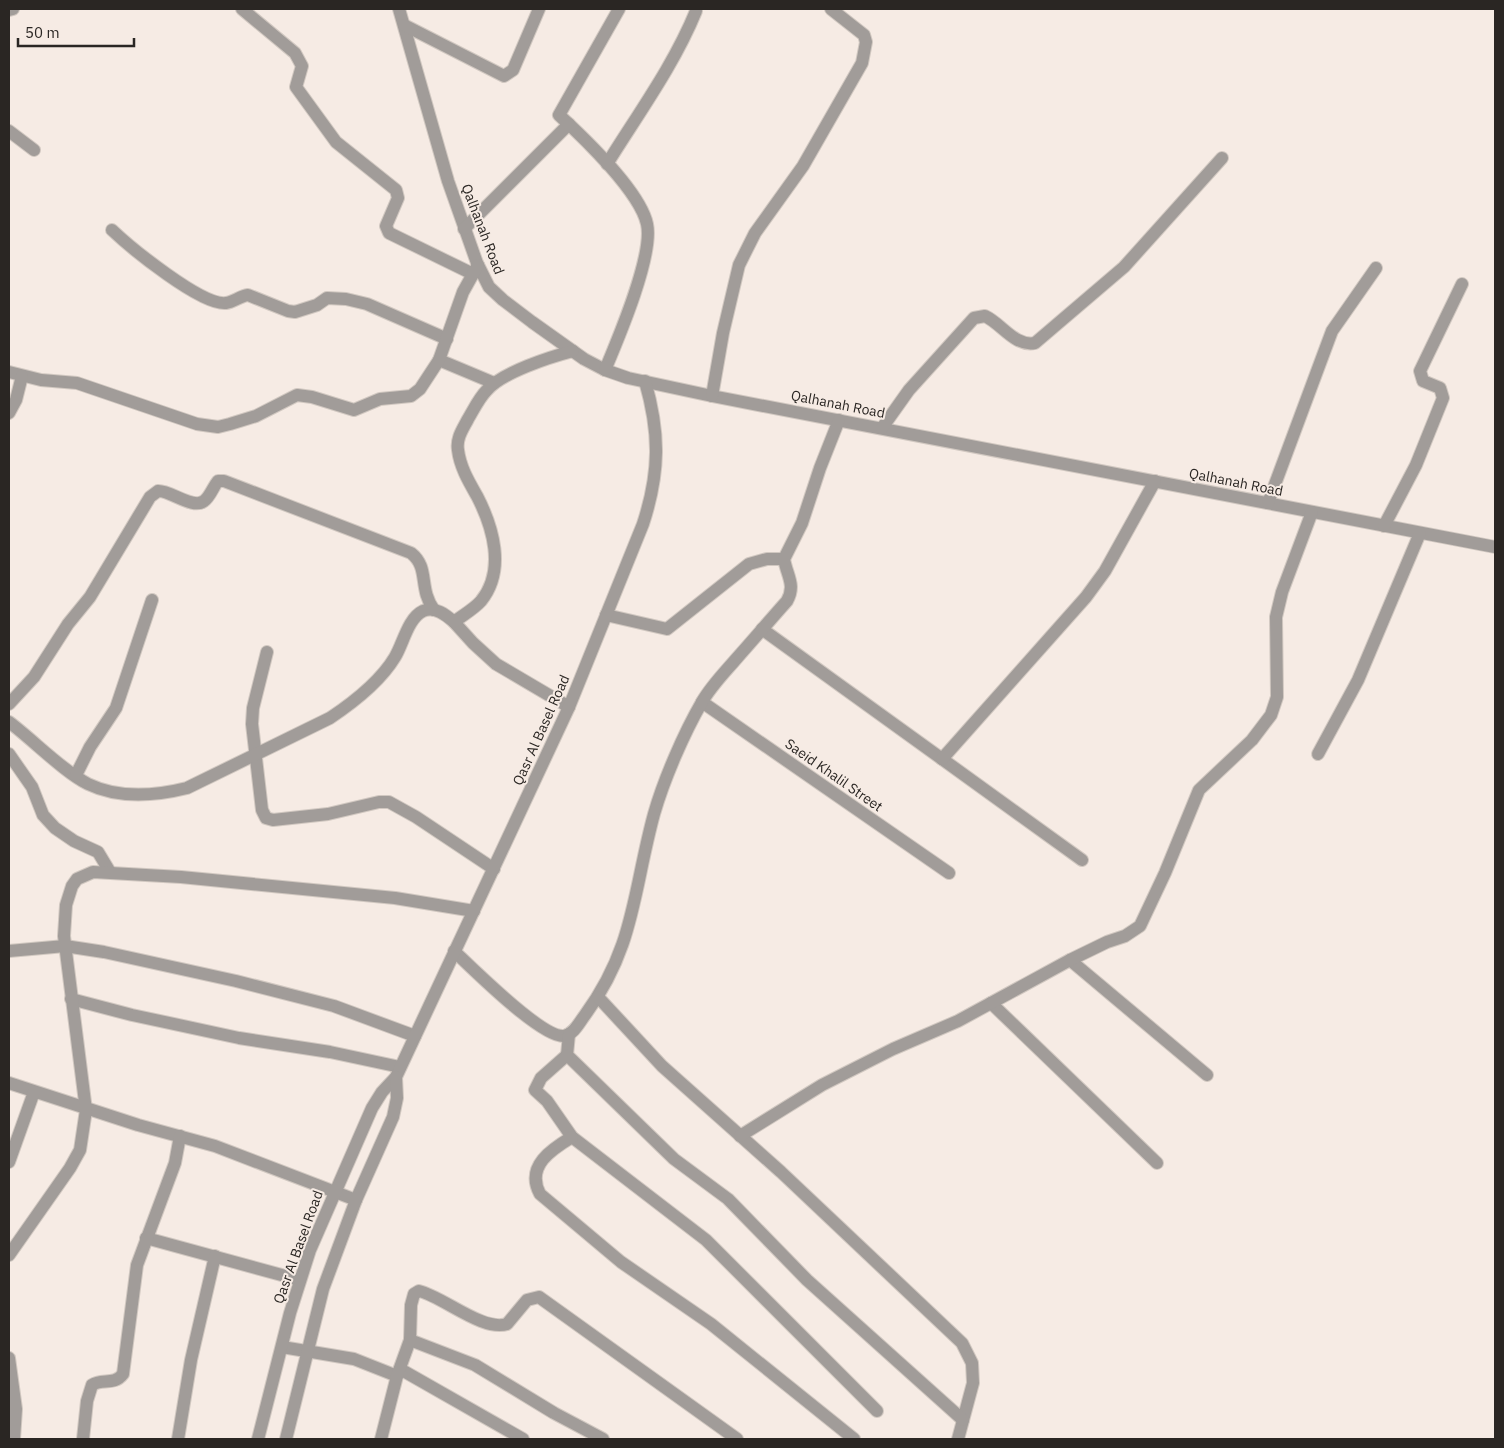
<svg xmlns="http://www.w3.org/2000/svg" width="1504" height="1448" font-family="'IBM Plex Sans',sans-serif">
<rect width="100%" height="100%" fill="#f6ebe4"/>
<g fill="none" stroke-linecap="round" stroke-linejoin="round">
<defs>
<g id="minor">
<path d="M 242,9 L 295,53 L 302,66 L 296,87 L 336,142 L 396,190 L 398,198 L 386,226 L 389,233 L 473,274"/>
<path d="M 399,9 L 448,181 L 477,263 L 489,287 L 503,300 L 532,322 L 584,359 L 605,370 L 628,378 L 712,396 L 1495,547"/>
<path d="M 9,10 L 13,9"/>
<path d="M 404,25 L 504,76 L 513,70 L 539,9"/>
<path d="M 9,131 L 34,150"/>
<path d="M 607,164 C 638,114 674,65 696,11"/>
<path d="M 464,229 L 569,124"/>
<path d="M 112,230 C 131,248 202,306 226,303 C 234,302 240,296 248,295 L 288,311 L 295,312 L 317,305 L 327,298 L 346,299 L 367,304 L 447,339"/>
<path d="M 439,360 L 494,383"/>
<path d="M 605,370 C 618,339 654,255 647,224 C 640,192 584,138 559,115 L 619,9"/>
<path d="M 9,372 L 41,380 L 77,383 L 197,424 L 218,427 L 230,424 L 256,416 L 297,395 L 312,397 L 354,410 L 380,399 L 411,396 L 420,389 L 439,360 L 463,292 L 478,265"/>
<path d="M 712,396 L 723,333 L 739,265 L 755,233 L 803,166 L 862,63 L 866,42 L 864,35 L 831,9"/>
<path d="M 9,413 L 16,400 L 22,376"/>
<path d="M 882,428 L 909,390 L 974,318 L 985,316 C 1002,324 1015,347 1035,343 L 1124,267 L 1222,158"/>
<path d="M 1268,503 L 1332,331 L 1376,268"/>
<path d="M 1384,526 L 1416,465 L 1443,398 L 1440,388 L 1423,381 L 1420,371 L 1462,284"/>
<path d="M 606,615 L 667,629 L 749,564 L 767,559 L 784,559"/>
<path d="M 454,622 L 473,643 L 496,664 L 569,707"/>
<path d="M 762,629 L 1082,860"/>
<path d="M 267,652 L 253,708 L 252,724 L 262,810 L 266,818 L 273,820 L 328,814 L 379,802 L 389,802 L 416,817 L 494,869"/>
<path d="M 702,702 L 949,873"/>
<path d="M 9,704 L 34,677 L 68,624 L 90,597 L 150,497 L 158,491 C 170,490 193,510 204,501 C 210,497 213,487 218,481 L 224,481 L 411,553 C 430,568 418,588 434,610"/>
<path d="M 9,722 C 32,739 64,772 88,784 C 119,799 155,796 187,788 L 330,718 C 354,702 380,682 395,657 C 403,644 408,618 423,611 C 435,606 446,615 454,622 C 463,615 474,609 481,601 C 506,570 493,527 477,496 C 469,482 460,467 458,450 C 456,438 463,429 468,419 C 474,409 479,398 487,390 C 503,372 550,357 573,351"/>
<path d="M 9,754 L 32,787 L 43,815 L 55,828 L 74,841 L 98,852 L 110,872"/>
<path d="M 1318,754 L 1358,680 L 1420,533"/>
<path d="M 942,759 L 1086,597 L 1105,571 L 1155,481"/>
<path d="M 76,775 L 90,747 L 116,708 L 152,600"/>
<path d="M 9,951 L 65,946 L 104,952 L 236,981 L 334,1006 L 415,1036"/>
<path d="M 454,951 C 472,968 542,1038 564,1036 C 574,1034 579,1023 585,1015 C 635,947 633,891 654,814 C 664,779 684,733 702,702 C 711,686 725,672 737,658 C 754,639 770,620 787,601 C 796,585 787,576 784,559 L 802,523 L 820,468 L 839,420"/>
<path d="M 1070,960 L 1207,1075"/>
<path d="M 598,997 L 662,1066 L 781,1172 L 962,1343 L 972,1363 L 973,1383 L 958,1439"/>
<path d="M 71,999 L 132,1015 L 239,1038 L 330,1052 L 400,1067"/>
<path d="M 991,1003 L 1157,1163"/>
<path d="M 569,1034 L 567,1055 L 674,1159 L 728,1199 L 807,1280 L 963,1420"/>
<path d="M 567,1055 L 541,1078 L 535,1090 L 547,1101 L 572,1137 L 706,1240 L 877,1411"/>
<path d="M 9,1083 L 138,1125 L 215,1146 L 356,1200"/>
<path d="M 740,1136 L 822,1085 L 893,1049 L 958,1021 L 1070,960 L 1107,942 L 1125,936 L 1140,926 L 1165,873 L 1199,790 L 1252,740 L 1271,715 L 1277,697 L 1276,617 L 1282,592 L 1312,512"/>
<path d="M 572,1137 C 552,1149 525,1166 540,1194 L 621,1262 L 711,1324 L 854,1439"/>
<path d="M 9,1162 L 34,1092"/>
<path d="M 146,1238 L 300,1280"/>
<path d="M 9,1255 L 70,1168 L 80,1150 L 86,1110 L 64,936 L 66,905 L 72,886 L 77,879 L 93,872 L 181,877 L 395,898 L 474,911"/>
<path d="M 410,1340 L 475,1365 L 554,1413 L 603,1439"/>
<path d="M 282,1347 L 354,1359 L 397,1376"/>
<path d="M 9,1358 L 16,1409 L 14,1439"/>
<path d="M 400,1369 L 523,1439"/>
<path d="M 83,1439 L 87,1401 L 92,1385 C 102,1378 114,1386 123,1374 L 137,1265 L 175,1163 L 180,1136"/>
<path d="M 178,1439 L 191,1360 L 215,1256"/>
<path d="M 258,1439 L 290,1313 L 310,1250 L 372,1108 L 382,1092 L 396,1077 L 569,707 L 643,524 C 660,472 660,433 645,381"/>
<path d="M 286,1439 L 323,1289 L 356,1200 L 393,1117 L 397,1098 L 396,1077"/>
<path d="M 381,1439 L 397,1376 L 410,1340 L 411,1305 L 414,1294 L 419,1291 C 442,1296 483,1332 507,1324 L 527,1300 L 539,1297 L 737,1439"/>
</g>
</defs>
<!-- minor casing -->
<use href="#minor" stroke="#d1c8c1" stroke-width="14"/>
<!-- minor -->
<use href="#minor" stroke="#a19c99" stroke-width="12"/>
</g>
<g text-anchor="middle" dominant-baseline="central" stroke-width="4" stroke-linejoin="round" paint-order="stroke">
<!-- street labels -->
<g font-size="14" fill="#2a2623" stroke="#f6ebe4">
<text transform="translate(483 229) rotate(69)">Qalhanah Road</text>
<text transform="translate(838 404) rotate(11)">Qalhanah Road</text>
<text transform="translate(1236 482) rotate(11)">Qalhanah Road</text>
<text transform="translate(541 730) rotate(-66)">Qasr Al Basel Road</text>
<text transform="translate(834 775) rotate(35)">Saeid Khalil Street</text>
<text transform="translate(298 1247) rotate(-70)">Qasr Al Basel Road</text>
</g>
</g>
<!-- border -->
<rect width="1504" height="1448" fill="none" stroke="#2a2623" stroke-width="20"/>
<!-- scale -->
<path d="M18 38v8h116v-8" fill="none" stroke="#2a2623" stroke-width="2.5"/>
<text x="25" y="38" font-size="15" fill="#2a2623" stroke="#f6ebe4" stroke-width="4" paint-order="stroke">50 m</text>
</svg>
